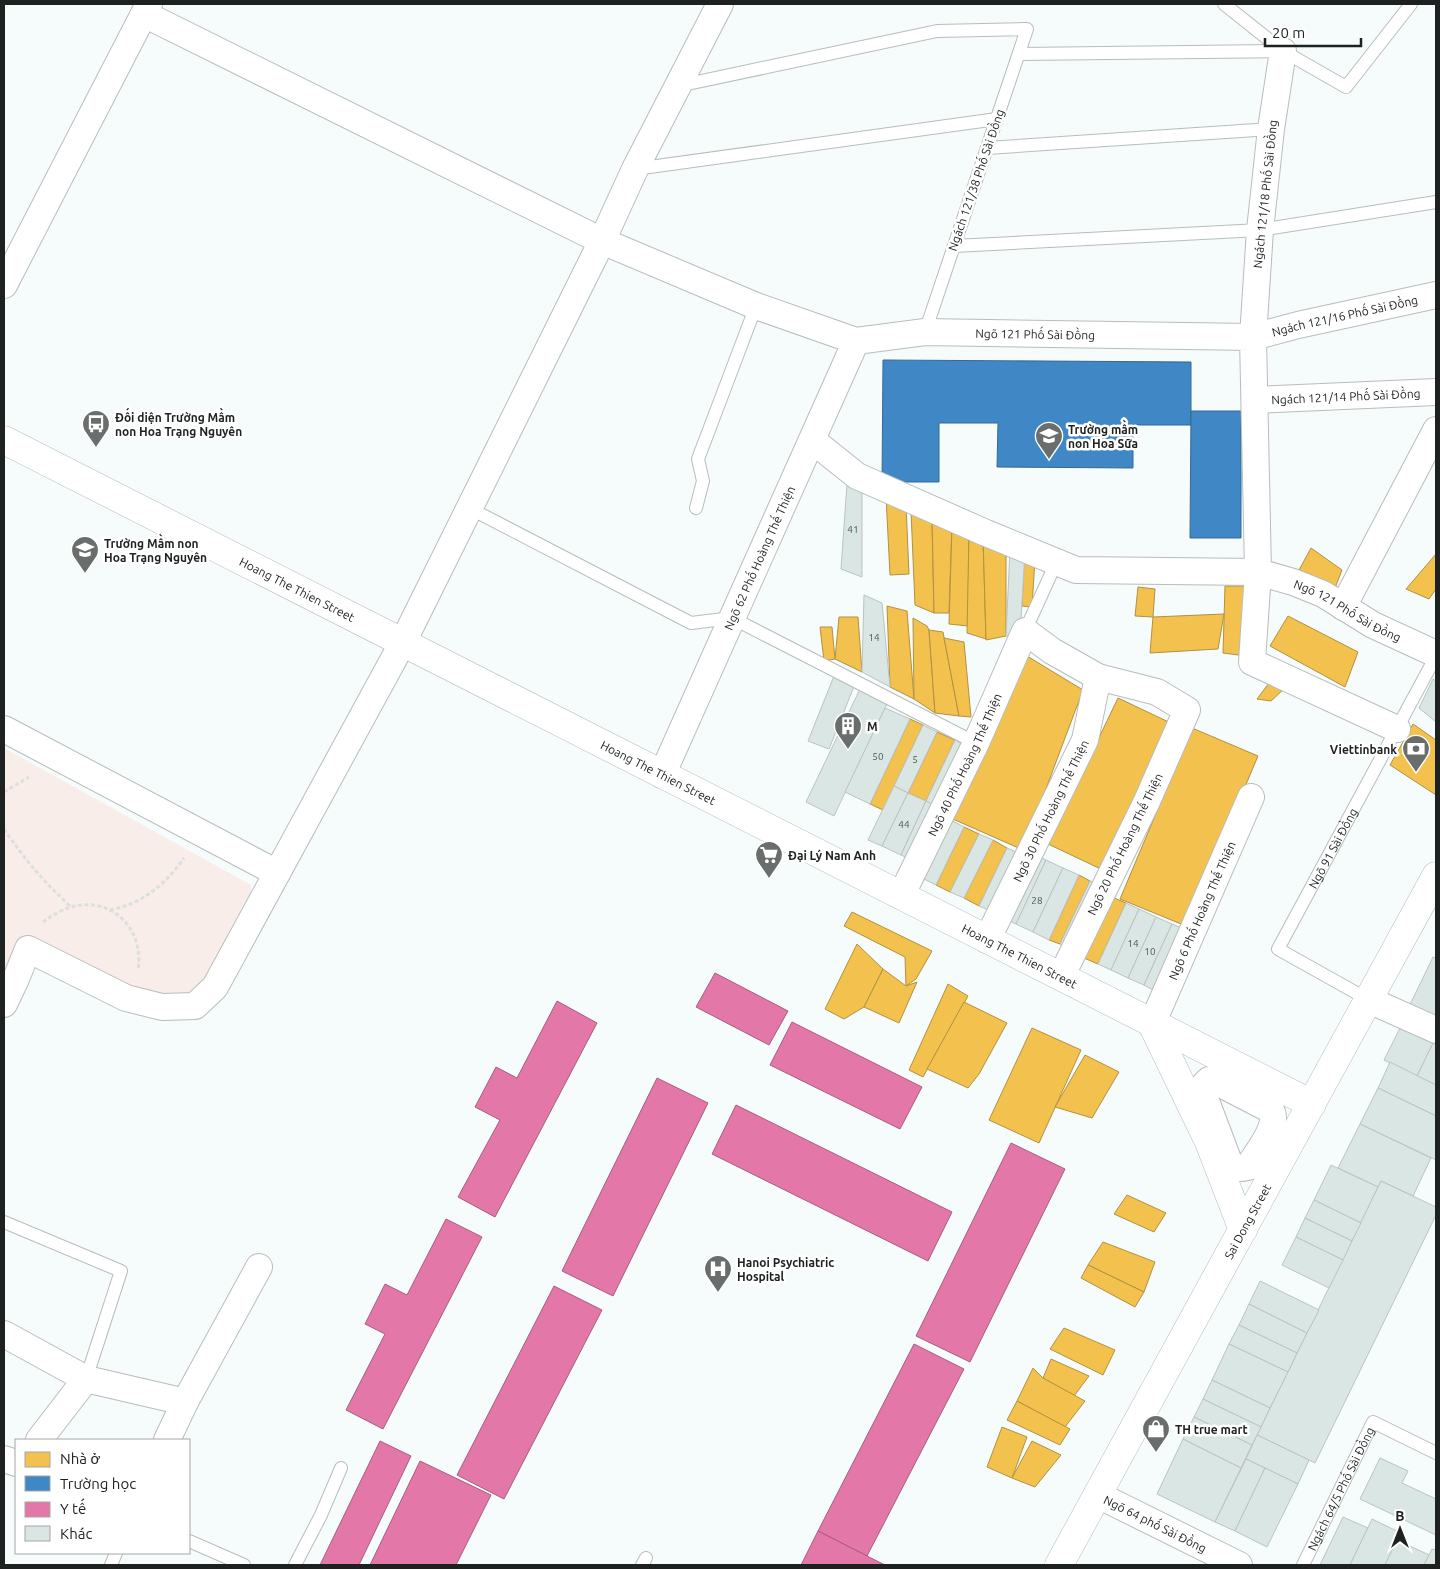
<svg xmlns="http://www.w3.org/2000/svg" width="1440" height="1569" font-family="Ubuntu,sans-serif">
<rect width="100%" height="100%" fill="#f6fcfb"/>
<!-- green -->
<path fill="#f8ede8" d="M 4,748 L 251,885 L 251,907 L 199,995 L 175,999 L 126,984 L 42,940 L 27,947 L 4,995 Z"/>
<!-- homes -->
<g fill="#f2c14e" stroke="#b29140">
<path d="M 886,496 L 906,505 L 909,574 L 890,575 Z"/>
<path d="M 911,511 L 932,519 L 934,613 L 915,605 Z"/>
<path d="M 932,519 L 952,526 L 949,613 L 934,613 Z"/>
<path d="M 952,526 L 969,531 L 968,626 L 949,624 Z"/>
<path d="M 969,531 L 983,536 L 986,639 L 967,633 Z"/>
<path d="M 983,536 L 1006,547 L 1006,636 L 986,640 Z"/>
<path d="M 1311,548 L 1342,570 L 1335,588 L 1299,570 Z"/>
<path d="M 1436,554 L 1436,589 L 1429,599 L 1406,589 Z"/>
<path d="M 1024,559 L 1035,559 L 1032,607 L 1022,606 Z"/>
<path d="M 1225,586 L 1253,586 L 1246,656 L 1223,653 Z"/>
<path d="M 1138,587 L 1155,589 L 1153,617 L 1135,616 Z"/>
<path d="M 887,606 L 907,611 L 914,699 L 890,687 Z"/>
<path d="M 1224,614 L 1218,649 L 1150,653 L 1153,617 Z"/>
<path d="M 1288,616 L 1358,652 L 1345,687 L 1270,646 Z"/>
<path d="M 839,617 L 858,617 L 862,672 L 835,659 Z"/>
<path d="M 913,618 L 927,626 L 929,630 L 935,713 L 914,699 Z"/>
<path d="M 820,627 L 832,627 L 835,659 L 824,661 Z"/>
<path d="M 929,630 L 943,632 L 959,716 L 935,713 Z"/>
<path d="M 944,638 L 964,642 L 971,717 L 959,716 Z"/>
<path d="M 1022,653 L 1083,690 L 1023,850 L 946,816 Z"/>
<path d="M 1272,679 L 1286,687 L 1271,701 L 1257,699 Z"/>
<path d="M 1118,698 L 1175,725 L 1105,871 L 1048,844 Z"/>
<path d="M 910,719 L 923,725 L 883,810 L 870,804 Z"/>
<path d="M 1413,724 L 1436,740 L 1436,795 L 1390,765 Z"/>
<path d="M 1192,728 L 1258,756 L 1186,926 L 1120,899 Z"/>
<path d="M 937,732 L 955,740 L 926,801 L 908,793 Z"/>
<path d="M 964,827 L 979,834 L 950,892 L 936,885 Z"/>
<path d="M 993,840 L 1007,848 L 979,906 L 964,898 Z"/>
<path d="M 1079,875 L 1090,881 L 1060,944 L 1049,940 Z"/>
<path d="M 1112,897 L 1126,903 L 1098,964 L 1084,958 Z"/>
<path d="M 852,912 L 932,951 L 916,979 L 906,986 L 905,957 L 844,926 Z"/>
<path d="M 857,944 L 883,969 L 864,1007 L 844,1019 L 825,1009 Z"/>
<path d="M 883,969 L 906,986 L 917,982 L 899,1023 L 864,1007 Z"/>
<path d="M 948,984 L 968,996 L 923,1077 L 909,1070 Z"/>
<path d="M 964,1002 L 1007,1023 L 979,1074 L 968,1088 L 927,1069 Z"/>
<path d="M 1032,1028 L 1081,1050 L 1039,1143 L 989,1120 Z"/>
<path d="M 1085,1055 L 1119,1072 L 1092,1118 L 1055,1107 Z"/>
<path d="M 1127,1195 L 1166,1213 L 1154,1232 L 1114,1214 Z"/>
<path d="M 1103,1242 L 1155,1262 L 1144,1292 L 1088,1265 Z"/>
<path d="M 1088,1265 L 1144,1292 L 1135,1307 L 1081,1278 Z"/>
<path d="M 1064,1328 L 1115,1350 L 1103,1375 L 1050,1349 Z"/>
<path d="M 1051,1359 L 1089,1376 L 1074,1396 L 1043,1378 Z"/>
<path d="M 1033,1368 L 1043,1378 L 1085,1401 L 1065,1427 L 1017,1401 Z"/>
<path d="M 1017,1401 L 1070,1429 L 1060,1445 L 1007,1420 Z"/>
<path d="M 1002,1427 L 1027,1437 L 1012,1478 L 987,1467 Z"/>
<path d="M 1032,1441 L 1061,1455 L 1035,1487 L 1012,1478 Z"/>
</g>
<!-- schools -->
<g fill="#3f88c5" stroke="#356994">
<path d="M 883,360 L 1191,362 L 1191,425 L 1133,425 L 1133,468 L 997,467 L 998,423 L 939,423 L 939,482 L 882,482 Z"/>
<path d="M 1191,411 L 1241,411 L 1241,538 L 1190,538 Z"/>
</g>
<!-- health -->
<g fill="#e377a8" stroke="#a85d7f">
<path d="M 715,973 L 788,1011 L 769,1045 L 696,1007 Z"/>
<path d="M 557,1001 L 597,1023 L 495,1217 L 458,1197 L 500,1120 L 475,1107 L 496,1067 L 517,1078 Z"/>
<path d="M 792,1022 L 922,1087 L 900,1129 L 770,1065 Z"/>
<path d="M 657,1078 L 708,1103 L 613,1296 L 562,1271 Z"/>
<path d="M 736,1105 L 952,1212 L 928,1261 L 712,1154 Z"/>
<path d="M 1011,1143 L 1065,1169 L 970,1362 L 916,1336 Z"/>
<path d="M 446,1219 L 482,1237 L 383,1429 L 346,1410 L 385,1334 L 365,1324 L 385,1284 L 407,1295 Z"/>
<path d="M 554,1286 L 602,1310 L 504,1499 L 457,1475 Z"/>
<path d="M 914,1344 L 964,1369 L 867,1556 L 818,1531 Z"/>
<path d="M 380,1441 L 411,1456 L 359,1565 L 320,1565 Z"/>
<path d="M 420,1461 L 491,1495 L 456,1565 L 370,1565 Z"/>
<path d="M 818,1531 L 867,1556 L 885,1565 L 801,1565 Z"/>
</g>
<!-- building -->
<g fill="#d9e6e3" stroke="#bec2c1">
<path d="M 847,484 L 862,489 L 862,577 L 841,569 Z"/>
<path d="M 1010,550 L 1025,551 L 1020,637 L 1006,636 Z"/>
<path d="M 864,595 L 882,603 L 890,687 L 862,672 Z"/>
<path d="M 834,676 L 855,684 L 829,749 L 808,741 Z"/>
<path d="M 1433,679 L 1436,681 L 1436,722 L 1419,708 Z"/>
<path d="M 860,689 L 888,702 L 834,816 L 806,802 Z"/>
<path d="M 885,708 L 910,719 L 870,804 L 845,792 Z"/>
<path d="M 923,725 L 937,732 L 908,793 L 894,786 Z"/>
<path d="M 955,740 L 969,747 L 939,808 L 926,801 Z"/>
<path d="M 894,786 L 908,793 L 882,846 L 868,840 Z"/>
<path d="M 908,793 L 926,801 L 901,855 L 882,846 Z"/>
<path d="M 926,801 L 939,808 L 914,861 L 901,855 Z"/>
<path d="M 947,818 L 964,827 L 936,885 L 918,876 Z"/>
<path d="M 979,834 L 993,840 L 964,898 L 950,892 Z"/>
<path d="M 1007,848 L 1021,854 L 993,912 L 979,906 Z"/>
<path d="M 1031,853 L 1046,860 L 1016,924 L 1001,917 Z"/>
<path d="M 1046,860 L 1063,868 L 1033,932 L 1016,924 Z"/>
<path d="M 1063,868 L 1079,875 L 1049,940 L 1033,932 Z"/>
<path d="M 1090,881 L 1102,886 L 1071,950 L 1060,944 Z"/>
<path d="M 1126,903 L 1139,909 L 1111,970 L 1098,964 Z"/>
<path d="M 1139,909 L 1156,917 L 1128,978 L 1111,970 Z"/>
<path d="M 1156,917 L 1172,924 L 1144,985 L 1128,978 Z"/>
<path d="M 1172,924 L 1184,929 L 1155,991 L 1144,985 Z"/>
<path d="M 1433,957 L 1436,958 L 1436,1025 L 1407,1011 Z"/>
<path d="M 1402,1024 L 1435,1039 L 1417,1076 L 1384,1060 Z"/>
<path d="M 1435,1039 L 1436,1040 L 1436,1085 L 1417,1076 Z"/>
<path d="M 1390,1062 L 1436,1085 L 1436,1116 L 1378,1088 Z"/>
<path d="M 1378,1088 L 1436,1116 L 1436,1160 L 1360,1124 Z"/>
<path d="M 1360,1124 L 1431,1158 L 1413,1196 L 1381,1181 L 1378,1187 L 1338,1168 Z"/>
<path d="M 1331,1165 L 1378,1187 L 1361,1223 L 1314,1200 Z"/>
<path d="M 1381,1181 L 1436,1207 L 1436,1215 L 1315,1463 L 1257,1435 Z"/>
<path d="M 1314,1200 L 1361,1223 L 1352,1241 L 1305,1218 Z"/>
<path d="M 1305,1218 L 1352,1241 L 1343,1260 L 1296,1237 Z"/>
<path d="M 1296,1237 L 1343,1260 L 1329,1288 L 1282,1265 Z"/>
<path d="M 1260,1281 L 1319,1310 L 1307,1333 L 1249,1304 Z"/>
<path d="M 1249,1304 L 1307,1333 L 1297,1353 L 1239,1325 Z"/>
<path d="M 1239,1325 L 1297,1353 L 1288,1372 L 1229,1344 Z"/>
<path d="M 1229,1344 L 1288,1372 L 1270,1408 L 1212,1380 Z"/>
<path d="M 1212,1380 L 1270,1408 L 1261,1427 L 1203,1399 Z"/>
<path d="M 1203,1399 L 1261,1427 L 1252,1445 L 1194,1417 Z"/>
<path d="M 1194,1417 L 1252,1445 L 1241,1468 L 1183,1439 Z"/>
<path d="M 1257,1435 L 1309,1460 L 1298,1484 L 1246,1459 Z"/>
<path d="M 1183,1439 L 1241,1468 L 1215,1522 L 1157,1494 Z"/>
<path d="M 1380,1458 L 1408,1471 L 1402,1483 L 1436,1499 L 1436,1535 L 1360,1499 Z"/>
<path d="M 1246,1459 L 1265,1468 L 1235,1531 L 1215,1522 Z"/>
<path d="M 1265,1468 L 1298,1484 L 1267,1547 L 1235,1531 Z"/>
<path d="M 1343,1517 L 1368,1528 L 1350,1565 L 1320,1565 Z"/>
<path d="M 1372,1519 L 1401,1533 L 1385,1565 L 1350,1565 Z"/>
<path d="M 1397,1540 L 1429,1555 L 1424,1565 L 1385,1565 Z"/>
<path d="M 1432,1549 L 1436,1550 L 1436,1565 L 1424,1565 Z"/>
</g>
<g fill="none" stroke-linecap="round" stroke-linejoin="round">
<defs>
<g id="lane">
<path d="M 1224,4 L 1283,51 L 1346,87 L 1411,4"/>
<path d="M 1019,54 L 1283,51"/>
<path d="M 678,86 L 937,31 L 1027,29 L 925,332"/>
<path d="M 987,148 L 1271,129"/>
<path d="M 635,169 L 997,119"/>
<path d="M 954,246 L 1260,230 L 1436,202"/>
<path d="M 469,508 L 691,623 L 732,618 L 976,743"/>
<path d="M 696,508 L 703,481 L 698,459 L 756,306"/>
<path d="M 1025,631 L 1056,563"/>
<path id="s1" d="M 1369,1000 L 1278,949 L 1436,656"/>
<path d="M 4,1222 L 121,1271 L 86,1379"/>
<path d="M 189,1541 L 244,1565"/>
<path d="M 111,1565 L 116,1553"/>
<path d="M 295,1565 L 321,1515 L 341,1468"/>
<path d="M 642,1565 L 646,1558"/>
<path id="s2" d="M 1303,1565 L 1373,1422 L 1436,1453"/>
</g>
<g id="street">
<path id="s3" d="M 144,14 L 602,241 L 756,306 L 856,341 L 925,332 L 1253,337 L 1258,572 L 1252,662 L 1397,729"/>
<path id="s4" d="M 1283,51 L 1271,129 L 1260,230 L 1253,337 L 1298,325 L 1436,295"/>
<path d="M 4,285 L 149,4"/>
<path id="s5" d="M 1255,400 L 1436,392"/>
<path id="s6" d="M 812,440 L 857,476 L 986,533 L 1076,570 L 1258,572 L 1293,582 L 1323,594 L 1373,625 L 1436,654"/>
<path d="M 1343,607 L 1436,430"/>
<path d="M 4,729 L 277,873"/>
<path id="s7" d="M 662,775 L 856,341"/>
<path id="s8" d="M 901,896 L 976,743 L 1025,631 L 1052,651 L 1098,677 L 1157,692 L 1187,710 L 1147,801 L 1061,977"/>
<path id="s9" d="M 987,940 L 1085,740 L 1098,677"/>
<path d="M 1369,1000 L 1436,1030"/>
<path d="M 4,1004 L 15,981 L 28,949 L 126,998 L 162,1007 L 195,1006 L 215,987 L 403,642 L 602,241 L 635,169 L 720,4"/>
<path id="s10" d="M 1152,1024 L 1251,797"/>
<path d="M 1209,1080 L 1213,1080 L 1271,1110 C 1280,1126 1257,1152 1248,1167 C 1240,1169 1235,1169 1229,1162 L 1203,1093 L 1202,1087 Z"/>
<path d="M 4,1334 L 86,1379 L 185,1402 L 167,1440"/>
<path d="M 185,1402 L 259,1267"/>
<path d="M 39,1440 L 86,1379"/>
<path d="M 4,1459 L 16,1463"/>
<path id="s11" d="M 1098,1495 L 1239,1565"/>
</g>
<g id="secondary">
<path id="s12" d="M 4,440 L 1312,1104"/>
<path d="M 1152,1024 L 1209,1142 L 1243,1230"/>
<path id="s13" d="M 1059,1565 L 1436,876"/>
</g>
</defs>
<!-- lane casing -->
<use href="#lane" stroke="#b8bdbc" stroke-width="14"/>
<!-- street casing -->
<use href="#street" stroke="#b8bdbc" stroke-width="28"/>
<!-- secondary casing -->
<use href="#secondary" stroke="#b8bdbc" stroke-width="29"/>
<!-- path -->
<g stroke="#dcdfde" stroke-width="3" stroke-dasharray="4 2.5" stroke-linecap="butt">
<path d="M 4,792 L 29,777"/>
<path d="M 4,829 C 25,860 44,882 71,907"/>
<path d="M 110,910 C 142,904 166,884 184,858"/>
<path d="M 43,922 C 54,914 68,906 81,905 C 119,901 144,935 138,970"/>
</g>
<!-- lane -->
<use href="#lane" stroke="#fefffe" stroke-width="12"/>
<!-- street -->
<use href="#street" stroke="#fefffe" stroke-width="26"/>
<!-- secondary -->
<use href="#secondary" stroke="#fefffe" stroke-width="28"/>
</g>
<!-- icons -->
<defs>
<symbol id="bus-pin" viewBox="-11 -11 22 30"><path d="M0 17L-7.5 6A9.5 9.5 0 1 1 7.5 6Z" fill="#696e6d" stroke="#fff"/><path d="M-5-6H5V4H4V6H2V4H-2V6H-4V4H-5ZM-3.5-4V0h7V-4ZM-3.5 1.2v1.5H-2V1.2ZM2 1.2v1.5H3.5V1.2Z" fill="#fff"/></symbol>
<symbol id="school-pin" viewBox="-11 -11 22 30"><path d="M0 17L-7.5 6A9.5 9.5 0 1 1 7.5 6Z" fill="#696e6d" stroke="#fff"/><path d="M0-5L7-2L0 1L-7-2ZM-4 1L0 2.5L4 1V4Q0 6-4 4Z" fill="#fff"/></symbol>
<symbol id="building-pin" viewBox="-11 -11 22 30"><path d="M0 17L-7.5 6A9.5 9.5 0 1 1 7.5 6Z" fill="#696e6d" stroke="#fff"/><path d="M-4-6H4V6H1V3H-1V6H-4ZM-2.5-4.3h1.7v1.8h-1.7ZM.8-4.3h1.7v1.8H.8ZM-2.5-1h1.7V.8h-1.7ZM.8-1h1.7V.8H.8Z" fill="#fff"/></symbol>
<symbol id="bank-pin" viewBox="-11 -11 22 30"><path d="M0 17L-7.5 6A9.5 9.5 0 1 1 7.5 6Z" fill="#696e6d" stroke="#fff"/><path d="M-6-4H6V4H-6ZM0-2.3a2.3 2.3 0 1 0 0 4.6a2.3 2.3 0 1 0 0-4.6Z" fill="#fff"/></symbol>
<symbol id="supermarket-pin" viewBox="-11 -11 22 30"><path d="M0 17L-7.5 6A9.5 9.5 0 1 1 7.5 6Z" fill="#696e6d" stroke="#fff"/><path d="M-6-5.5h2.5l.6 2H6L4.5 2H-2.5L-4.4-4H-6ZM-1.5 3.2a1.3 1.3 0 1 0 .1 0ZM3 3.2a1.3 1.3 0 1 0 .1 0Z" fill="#fff"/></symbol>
<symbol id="hospital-pin" viewBox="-11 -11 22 30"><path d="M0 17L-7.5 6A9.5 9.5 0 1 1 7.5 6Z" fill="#696e6d" stroke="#fff"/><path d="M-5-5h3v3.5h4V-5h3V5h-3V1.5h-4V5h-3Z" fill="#fff"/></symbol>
<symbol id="shop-pin" viewBox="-11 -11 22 30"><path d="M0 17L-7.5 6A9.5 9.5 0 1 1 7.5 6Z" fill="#696e6d" stroke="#fff"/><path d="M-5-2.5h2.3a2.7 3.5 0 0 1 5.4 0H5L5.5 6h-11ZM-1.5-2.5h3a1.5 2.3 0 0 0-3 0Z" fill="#fff"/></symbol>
</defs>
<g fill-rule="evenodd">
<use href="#bus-pin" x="80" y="408" width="32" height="43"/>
<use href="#school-pin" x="1033" y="420" width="32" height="43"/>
<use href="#school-pin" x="69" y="534" width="32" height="43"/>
<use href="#building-pin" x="832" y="710" width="32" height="43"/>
<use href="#bank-pin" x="1400" y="733" width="32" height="43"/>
<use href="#supermarket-pin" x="753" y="839" width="32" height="43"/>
<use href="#hospital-pin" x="702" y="1253" width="32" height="43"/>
<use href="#shop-pin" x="1140" y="1413" width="32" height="43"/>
</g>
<g text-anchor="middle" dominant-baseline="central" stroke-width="5" stroke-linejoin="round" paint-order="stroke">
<!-- number labels -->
<g font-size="10" fill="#4d5352">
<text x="853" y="529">41</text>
<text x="874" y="637">14</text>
<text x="878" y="756">50</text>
<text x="915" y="759">5</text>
<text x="904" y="824">44</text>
<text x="1037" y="900">28</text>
<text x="1133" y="943">14</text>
<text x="1150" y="951">10</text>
</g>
<!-- street labels -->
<g font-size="12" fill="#1d2120" stroke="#fff">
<text transform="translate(976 180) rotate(-71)">Ngách 121/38 Phố Sài Đồng</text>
<text transform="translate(1265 194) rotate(-84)">Ngách 121/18 Phố Sài Đồng</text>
<text stroke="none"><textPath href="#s4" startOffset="382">Ngách 121/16 Phố Sài Đồng</textPath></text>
<text stroke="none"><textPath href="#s3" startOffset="964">Ngõ 121 Phố Sài Đồng</textPath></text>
<text stroke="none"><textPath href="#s5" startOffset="91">Ngách 121/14 Phố Sài Đồng</textPath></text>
<text stroke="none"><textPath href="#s7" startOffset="238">Ngõ 62 Phố Hoàng Thế Thiện</textPath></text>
<text stroke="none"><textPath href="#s12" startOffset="329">Hoang The Thien Street</textPath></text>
<text stroke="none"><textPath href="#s6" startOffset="576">Ngõ 121 Phố Sài Đồng</textPath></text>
<text stroke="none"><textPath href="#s8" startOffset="146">Ngõ 40 Phố Hoàng Thế Thiện</textPath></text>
<text stroke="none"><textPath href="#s12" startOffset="734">Hoang The Thien Street</textPath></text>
<text stroke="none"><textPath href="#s9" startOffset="144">Ngõ 30 Phố Hoàng Thế Thiện</textPath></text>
<text transform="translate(1125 844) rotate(-64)">Ngõ 20 Phố Hoàng Thế Thiện</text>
<text stroke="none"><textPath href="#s1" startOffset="219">Ngõ 91 Sài Đồng</textPath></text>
<text stroke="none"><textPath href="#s10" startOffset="124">Ngõ 6 Phố Hoàng Thế Thiện</textPath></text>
<text stroke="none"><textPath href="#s12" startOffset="1139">Hoang The Thien Street</textPath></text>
<text stroke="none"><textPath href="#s13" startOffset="392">Sai Dong Street</textPath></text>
<text stroke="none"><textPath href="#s2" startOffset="85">Ngách 64/5 Phố Sài Đồng</textPath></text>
<text stroke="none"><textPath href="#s11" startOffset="64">Ngõ 64 phố Sài Đồng</textPath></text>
</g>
<!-- poi labels -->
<g font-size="12" font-weight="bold" fill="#1d2120" stroke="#fff" text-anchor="start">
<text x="115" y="417">Đối diện Trường Mầm<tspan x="115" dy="14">non Hoa Trạng Nguyên</tspan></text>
<text x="1068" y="429">Trường mầm<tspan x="1068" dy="14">non Hoa Sữa</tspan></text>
<text x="104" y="543">Trường Mầm non<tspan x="104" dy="14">Hoa Trạng Nguyên</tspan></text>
<text x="867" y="726">M</text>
<text x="1397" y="749" text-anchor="end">Viettinbank</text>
<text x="788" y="855">Đại Lý Nam Anh</text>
<text x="737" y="1262">Hanoi Psychiatric<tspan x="737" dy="14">Hospital</tspan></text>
<text x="1175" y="1429">TH true mart</text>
</g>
</g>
<!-- border -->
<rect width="1440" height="1569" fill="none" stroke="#1d2120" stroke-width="10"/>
<!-- legend -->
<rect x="15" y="1439" width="175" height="115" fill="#ffffff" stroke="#a5a6a6"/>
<rect x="25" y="1452" width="25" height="15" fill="#f2c14e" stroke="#a5a6a6"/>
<text x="60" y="1464" font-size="15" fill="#1d2120">Nhà ở</text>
<rect x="25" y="1476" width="25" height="15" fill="#3f88c5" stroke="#a5a6a6"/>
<text x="60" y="1489" font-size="15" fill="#1d2120">Trường học</text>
<rect x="25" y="1502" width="25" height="15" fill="#e377a8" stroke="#a5a6a6"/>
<text x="60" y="1514" font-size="15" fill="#1d2120">Y tế</text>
<rect x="25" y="1526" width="25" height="15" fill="#d9e6e3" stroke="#a5a6a6"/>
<text x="60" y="1539" font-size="15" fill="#1d2120">Khác</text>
<!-- north arrow -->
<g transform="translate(1400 1529)" stroke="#ffffff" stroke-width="4" paint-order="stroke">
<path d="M0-4L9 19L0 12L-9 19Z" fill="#1d2120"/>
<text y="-8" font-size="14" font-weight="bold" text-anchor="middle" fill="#1d2120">B</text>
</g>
<!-- scale -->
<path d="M1265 38v8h96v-8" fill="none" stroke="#1d2120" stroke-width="2.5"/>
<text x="1272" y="38" font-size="15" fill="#1d2120" stroke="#ffffff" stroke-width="4" paint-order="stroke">20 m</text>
</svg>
